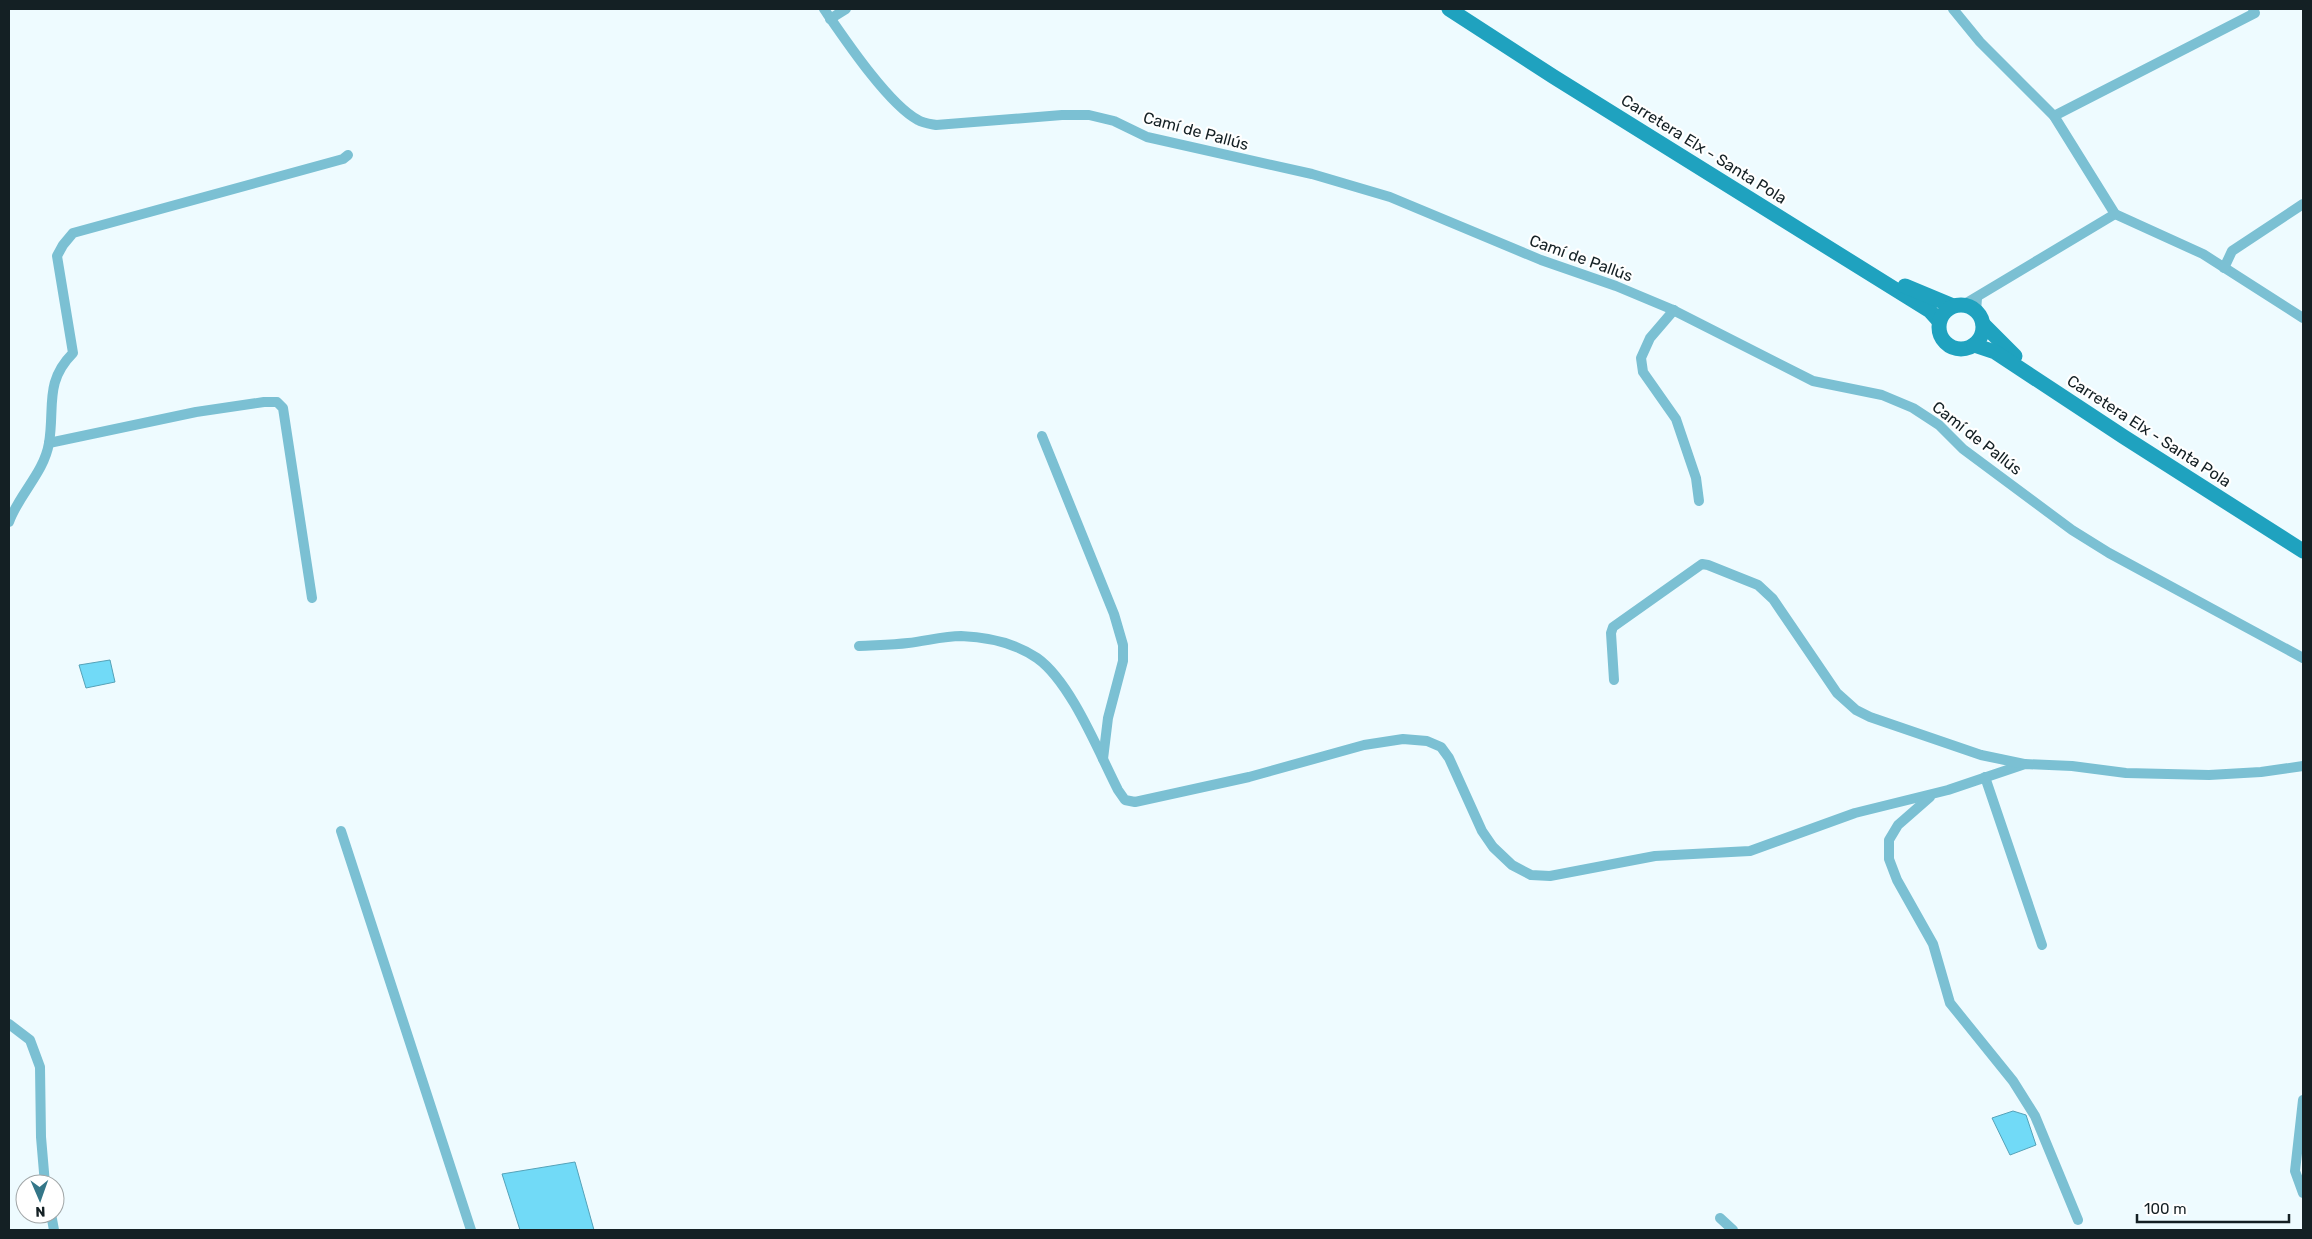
<svg xmlns="http://www.w3.org/2000/svg" width="2312" height="1239" font-family="Rubik,sans-serif">
<rect width="100%" height="100%" fill="#eefbff"/>
<!-- water -->
<g fill="#71daf7" stroke="#55a2b8">
<path d="M 110,660 L 115,682 L 86,688 L 79,665 Z"/>
<path d="M 2013,1111 L 2026,1115 L 2036,1145 L 2010,1155 L 1992,1118 Z"/>
<path d="M 575,1162 L 594,1230 L 520,1230 L 502,1174 Z"/>
</g>
<g fill="none" stroke-linecap="round" stroke-linejoin="round">
<!-- street -->
<g stroke="#7bc0d3" stroke-width="10">
<path d="M 824,9 C 844,38 888,104 918,120 C 923,123 931,124 936,125 L 1062,115 L 1089,115 L 1114,121 L 1147,137 L 1312,174 L 1390,197 L 1541,260 L 1616,286 L 1671,309 L 1813,381 L 1882,395 L 1913,408 L 1939,425 L 1963,449 L 2072,530 L 2109,553 L 2303,658"/>
<path d="M 1953,9 L 1980,42 L 2054,116 L 2115,214 L 2203,254 L 2303,318"/>
<path d="M 830,19 L 846,9"/>
<path d="M 2054,116 L 2255,13 L 2253,9"/>
<path d="M 2224,268 L 2232,251 L 2303,204"/>
<path d="M 1963,305 L 2115,214"/>
<path d="M 1674,310 L 1650,338 L 1641,358 L 1643,372 L 1676,419 L 1696,478 L 1699,501"/>
<path d="M 1976,311 L 1977,298"/>
<path d="M 1042,436 L 1114,614 L 1123,645 L 1123,661 L 1108,718 L 1103,759"/>
<path d="M 49,443 L 196,412 L 264,402 L 277,402 L 283,408 L 312,598"/>
<path d="M 9,522 C 19,494 44,473 49,443 C 55,407 44,382 73,353 L 57,256 L 63,245 L 73,233 L 343,159 L 348,155"/>
<path d="M 859,646 C 875,645 892,645 908,643 C 926,641 944,636 961,636 C 988,637 1015,643 1037,658 C 1071,682 1099,753 1118,790 L 1125,800 L 1135,802 L 1249,777 L 1364,745 L 1403,739 L 1427,741 L 1441,747 L 1449,758 L 1482,831 L 1493,847 L 1512,865 L 1531,875 L 1550,876 L 1655,856 L 1750,851 L 1855,813 L 1948,790 L 2025,764 L 2072,766 L 2126,773 L 2209,775 L 2261,772 L 2303,766"/>
<path d="M 1614,680 L 1611,633 L 1613,627 L 1702,564 L 1708,565 L 1758,585 L 1773,599 L 1837,693 L 1856,710 L 1870,717 L 1981,755 L 2024,764"/>
<path d="M 1985,777 L 2042,945"/>
<path d="M 1930,797 L 1898,825 L 1889,840 L 1889,859 L 1897,880 L 1933,944 L 1950,1003 L 2013,1081 L 2035,1116 L 2078,1220"/>
<path d="M 341,831 L 471,1230"/>
<path d="M 9,1024 L 30,1040 L 40,1067 L 41,1137 L 45,1184"/>
<path d="M 2303,1100 L 2295,1171 L 2303,1193"/>
<path d="M 51,1214 L 54,1230"/>
<path d="M 1720,1218 L 1733,1230"/>
</g>
<!-- secondary -->
<g stroke="#1fa2bf" stroke-width="15">
<path d="M 1449,9 L 1554,77 L 1930,311 L 1939,321"/>
<path d="M 1905,286 L 1953,306"/>
<circle cx="1961" cy="327" r="22"/>
<path d="M 1983,324 L 2015,356"/>
<path d="M 1974,345 L 1995,352 L 2124,437 L 2303,551"/>
</g>
</g>
<g text-anchor="middle" dominant-baseline="central" stroke-width="4.5" stroke-linejoin="round" paint-order="stroke">
<!-- street labels -->
<g font-size="16" fill="#142024" stroke="#fff">
<text transform="translate(1196 131) rotate(15)">Camí de Pallús</text>
<text transform="translate(1704 149) rotate(32)">Carretera Elx - Santa Pola</text>
<text transform="translate(1581 258) rotate(20)">Camí de Pallús</text>
<text transform="translate(2149 431) rotate(33)">Carretera Elx - Santa Pola</text>
<text transform="translate(1977 438) rotate(38)">Camí de Pallús</text>
</g>
</g>
<!-- border -->
<rect width="2312" height="1239" fill="none" stroke="#142024" stroke-width="20"/>
<!-- north arrow -->
<g transform="translate(40 1199) rotate(178)"><circle r="24" fill="#ffffff" stroke="#a1a6a7"/>
<path d="M0-4L9 19L0 12L-9 19Z" fill="#347688"/>
<text y="-8" font-size="14" font-weight="bold" text-anchor="middle" fill="#142024">N</text>
</g>
<!-- scale -->
<path d="M2137 1214v8h152v-8" fill="none" stroke="#142024" stroke-width="2.5"/>
<text x="2144" y="1214" font-size="15" fill="#142024" stroke="#ffffff" stroke-width="4" paint-order="stroke">100 m</text>
</svg>
